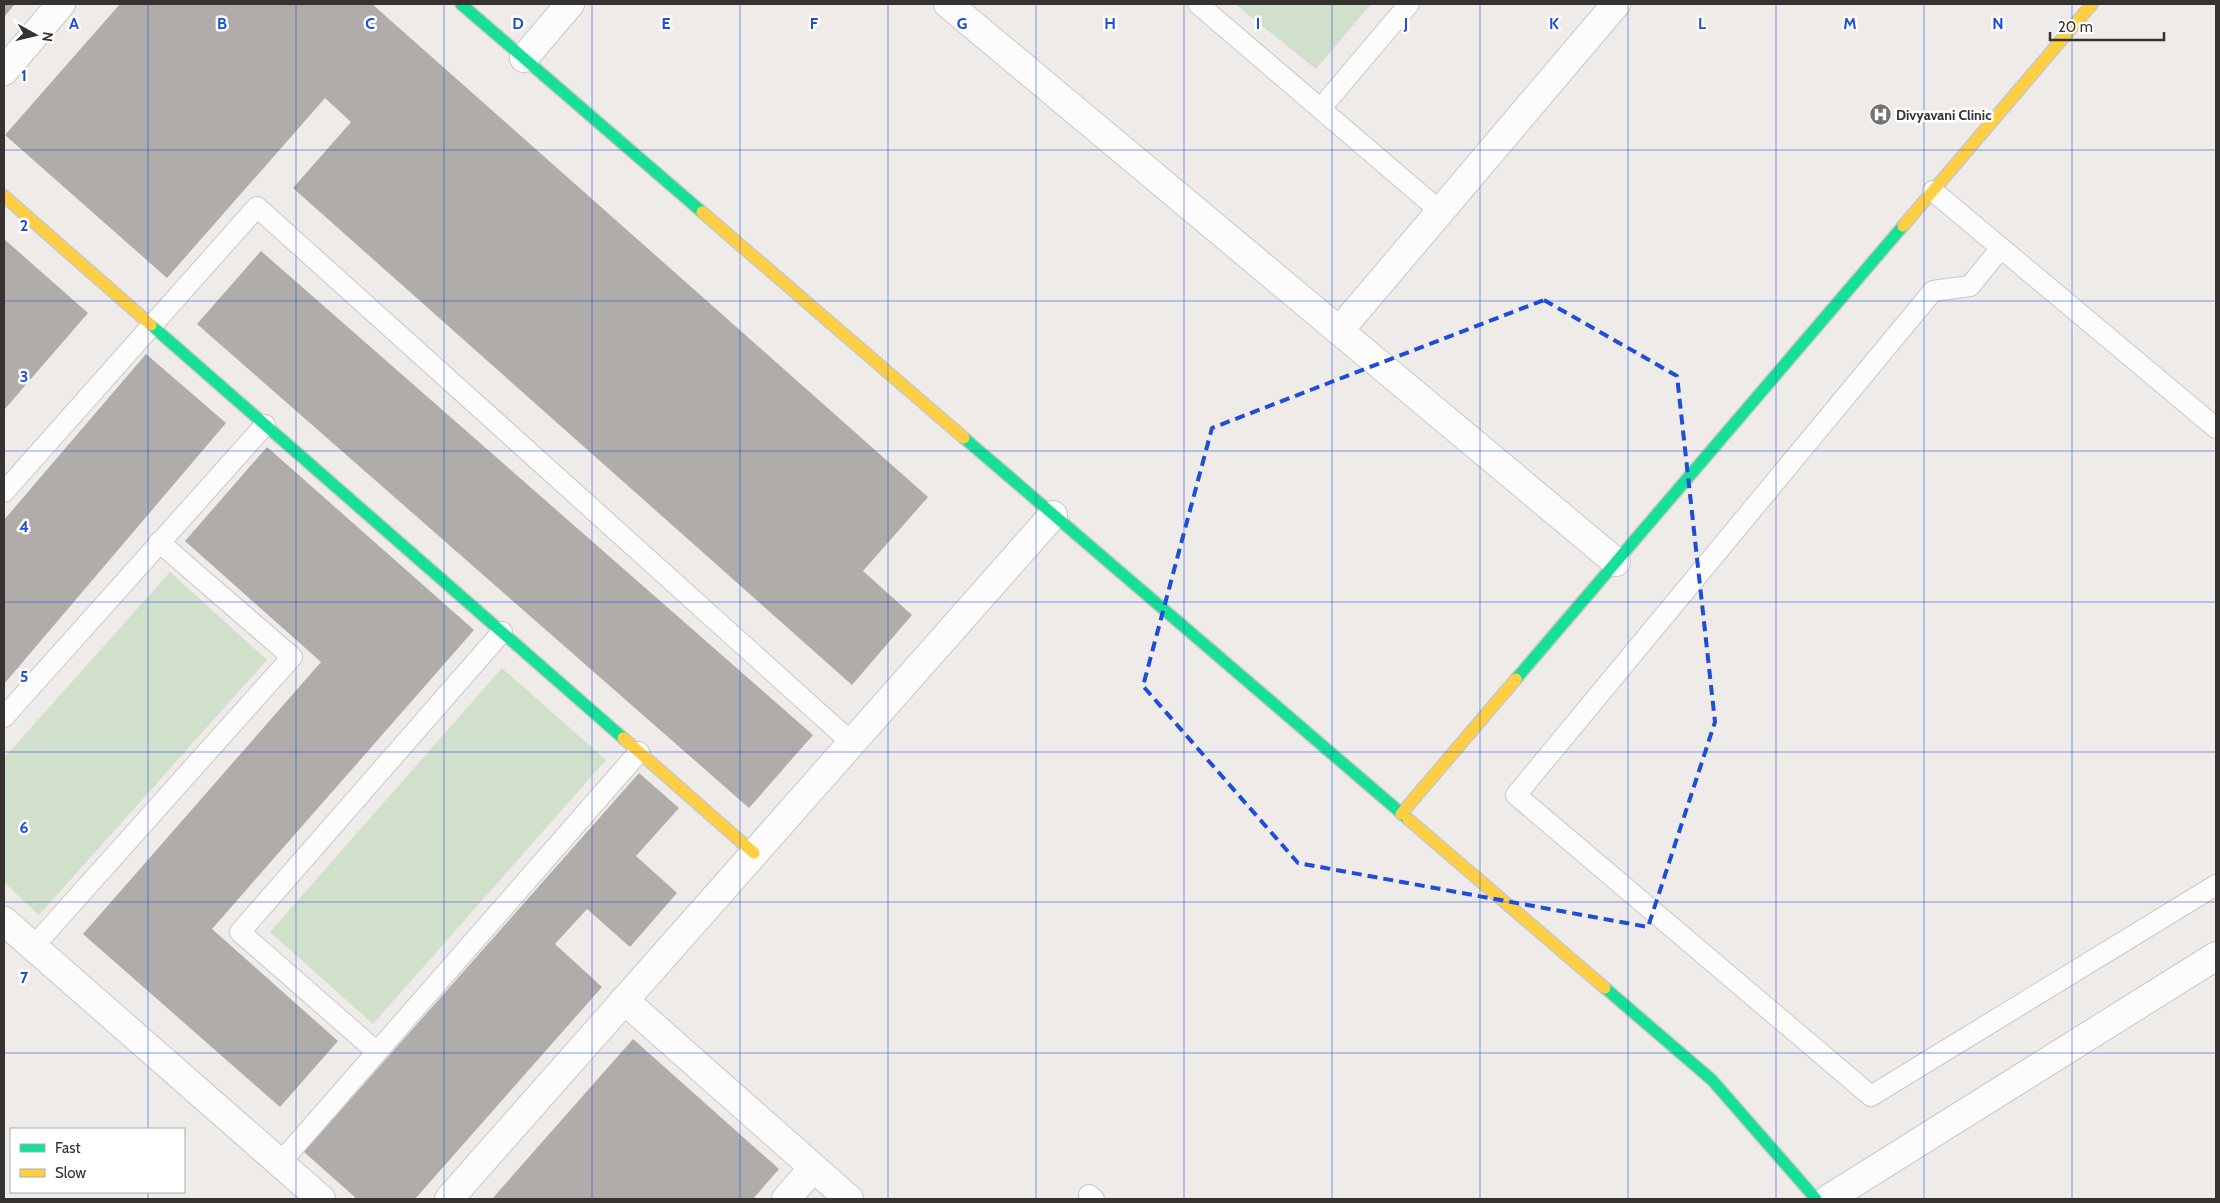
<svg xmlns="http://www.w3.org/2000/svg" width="2220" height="1203" font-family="Cabin,sans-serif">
<rect width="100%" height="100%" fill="#efebe8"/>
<!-- green -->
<g fill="#d0e0cb">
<path d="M 1235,4 L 1371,4 L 1316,69 Z"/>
<path d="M 170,572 L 267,660 L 39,915 L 4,882 L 4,758 Z"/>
<path d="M 502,668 L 606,760 L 373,1024 L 270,932 Z"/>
</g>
<!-- building -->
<g fill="#afacaa">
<path d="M 4,4 L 15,4 L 4,17 Z"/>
<path d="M 120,4 L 372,4 L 928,497 L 863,571 L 912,615 L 852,685 L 293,188 L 351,122 L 325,98 L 167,278 L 5,135 Z"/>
<path d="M 4,239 L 88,313 L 4,410 Z"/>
<path d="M 261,251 L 813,735 L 749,808 L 197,324 Z"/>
<path d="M 146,354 L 226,423 L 4,684 L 4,520 Z"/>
<path d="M 267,447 L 474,630 L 212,929 L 338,1041 L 280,1107 L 83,934 L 321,662 L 185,541 Z"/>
<path d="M 639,773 L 679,808 L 636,856 L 677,893 L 630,947 L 587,909 L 555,944 L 602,987 L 415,1199 L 357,1199 L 304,1152 Z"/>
<path d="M 633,1039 L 779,1169 L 753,1199 L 492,1199 Z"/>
</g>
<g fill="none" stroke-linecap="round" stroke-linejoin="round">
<defs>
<g id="lane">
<path d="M 1198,4 L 1440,211"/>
<path d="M 1321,108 L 1409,4"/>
<path d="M 1933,191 L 2216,428"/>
<path d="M 2001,248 L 1970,286 L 1933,291 L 1516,795 L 1871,1096 L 2216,885"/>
<path d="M 4,492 L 257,207 L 852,743"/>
<path d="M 4,717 L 265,425"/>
<path d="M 33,947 L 292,657 L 159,542"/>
<path d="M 377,1052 L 240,932 L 502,632"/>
<path d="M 280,1163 L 639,752"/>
<path d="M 1089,1195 L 1094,1199"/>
</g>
<g id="street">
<path d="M 948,4 L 1616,562"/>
<path d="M 524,58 L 570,4"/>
<path d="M 4,71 L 61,4"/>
<path d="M 1339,331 L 1616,4"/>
<path d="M 4,921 L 321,1199"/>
<path d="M 624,1000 L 849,1199"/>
<path d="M 449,1199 L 1053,515"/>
<path d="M 786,1199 L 813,1168"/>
<path d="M 1828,1199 L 2216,956"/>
</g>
<g id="fast">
<path d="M 461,4 L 702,212"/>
<path d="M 151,325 L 623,738"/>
<path d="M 964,438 L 1408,819"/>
<path d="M 1516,679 L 1903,226"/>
<path d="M 1605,988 L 1712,1080 L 1816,1199"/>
</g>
<g id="slow">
<path d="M 4,196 L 151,325"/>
<path d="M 702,212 L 964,438"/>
<path d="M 1903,226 L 2092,4"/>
<path d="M 623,738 L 754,853"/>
<path d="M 1401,814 L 1516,679"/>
<path d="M 1408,819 L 1605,988"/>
</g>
</defs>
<!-- lane casing -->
<use href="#lane" stroke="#cac7c5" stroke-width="22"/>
<!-- street casing -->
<use href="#street" stroke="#cac7c5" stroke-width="30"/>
<!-- fast casing -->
<use href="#fast" stroke="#cac7c5" stroke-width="14"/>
<!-- slow casing -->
<use href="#slow" stroke="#cac7c5" stroke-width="14"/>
<!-- lane -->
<use href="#lane" stroke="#fdfcfc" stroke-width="20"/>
<!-- street -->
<use href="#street" stroke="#fdfcfc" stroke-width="28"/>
<!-- fast -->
<use href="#fast" stroke="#16e098" stroke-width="11"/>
<!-- slow -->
<use href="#slow" stroke="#ffcf43" stroke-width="11"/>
</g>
<!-- marked area -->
<path fill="none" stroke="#1d4ed8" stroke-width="4" stroke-dasharray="10 6" stroke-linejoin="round" d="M 1544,300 L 1677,376 L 1715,722 L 1648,927 L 1298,863 L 1143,686 L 1212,428 Z"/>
<!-- grid -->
<path fill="none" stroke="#1d4ed8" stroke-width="1" stroke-opacity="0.55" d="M 148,4 L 148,1129M 296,4 L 296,1199M 444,4 L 444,1199M 592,4 L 592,1199M 740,4 L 740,1199M 888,4 L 888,1199M 1036,4 L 1036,1199M 1184,4 L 1184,1199M 1332,4 L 1332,1199M 1480,4 L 1480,1199M 1628,4 L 1628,1199M 1776,4 L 1776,1199M 1924,4 L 1924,1199M 2072,4 L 2072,1199M 4,150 L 2216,150M 4,301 L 2216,301M 4,451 L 2216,451M 4,602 L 2216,602M 4,752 L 2216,752M 4,902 L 2216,902M 4,1053 L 2216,1053M 148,1192 L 148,1199"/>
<!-- icons -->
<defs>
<symbol id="hospital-disc" viewBox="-11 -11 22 22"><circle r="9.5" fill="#767370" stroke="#fff"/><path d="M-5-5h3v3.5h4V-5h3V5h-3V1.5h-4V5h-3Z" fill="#fff"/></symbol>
</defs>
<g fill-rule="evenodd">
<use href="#hospital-disc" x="1868" y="102" width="25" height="25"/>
</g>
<g text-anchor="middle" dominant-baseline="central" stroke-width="5" stroke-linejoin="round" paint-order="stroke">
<!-- poi labels -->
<g font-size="14" font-weight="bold" fill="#35322f" stroke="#fff" text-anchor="start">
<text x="1896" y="115">Divyavani Clinic</text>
</g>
</g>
<g font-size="16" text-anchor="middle" font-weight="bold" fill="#1d4ed8" stroke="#fff" stroke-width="5" stroke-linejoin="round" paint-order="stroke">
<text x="74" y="29">A</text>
<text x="222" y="29">B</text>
<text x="370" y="29">C</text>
<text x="518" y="29">D</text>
<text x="666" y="29">E</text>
<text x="814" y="29">F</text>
<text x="962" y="29">G</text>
<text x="1110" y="29">H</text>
<text x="1258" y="29">I</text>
<text x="1406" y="29">J</text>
<text x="1554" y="29">K</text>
<text x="1702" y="29">L</text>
<text x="1850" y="29">M</text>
<text x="1998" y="29">N</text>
<text x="24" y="81">1</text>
<text x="24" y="231">2</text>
<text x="24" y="382">3</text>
<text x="24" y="532">4</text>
<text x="24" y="682">5</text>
<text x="24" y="833">6</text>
<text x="24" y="983">7</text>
</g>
<!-- border -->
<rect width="2220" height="1203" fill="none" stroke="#35322f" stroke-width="10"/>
<!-- legend -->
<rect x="10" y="1128" width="175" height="65" fill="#ffffff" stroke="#aeadac"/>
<rect x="20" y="1144" width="25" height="8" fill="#16e098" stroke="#aeadac"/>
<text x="55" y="1153" font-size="15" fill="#35322f">Fast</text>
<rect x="20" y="1169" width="25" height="8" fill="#ffcf43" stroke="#aeadac"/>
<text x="55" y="1178" font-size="15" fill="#35322f">Slow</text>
<!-- north arrow -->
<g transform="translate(35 35) rotate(98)" stroke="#ffffff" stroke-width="4" paint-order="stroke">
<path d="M0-4L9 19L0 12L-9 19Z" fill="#35322f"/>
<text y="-8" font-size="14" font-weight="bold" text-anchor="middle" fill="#35322f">N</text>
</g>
<!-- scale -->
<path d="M2050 32v8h114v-8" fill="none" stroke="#35322f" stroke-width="2.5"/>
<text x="2058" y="32" font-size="15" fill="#35322f" stroke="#ffffff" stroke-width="4" paint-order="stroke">20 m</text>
</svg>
